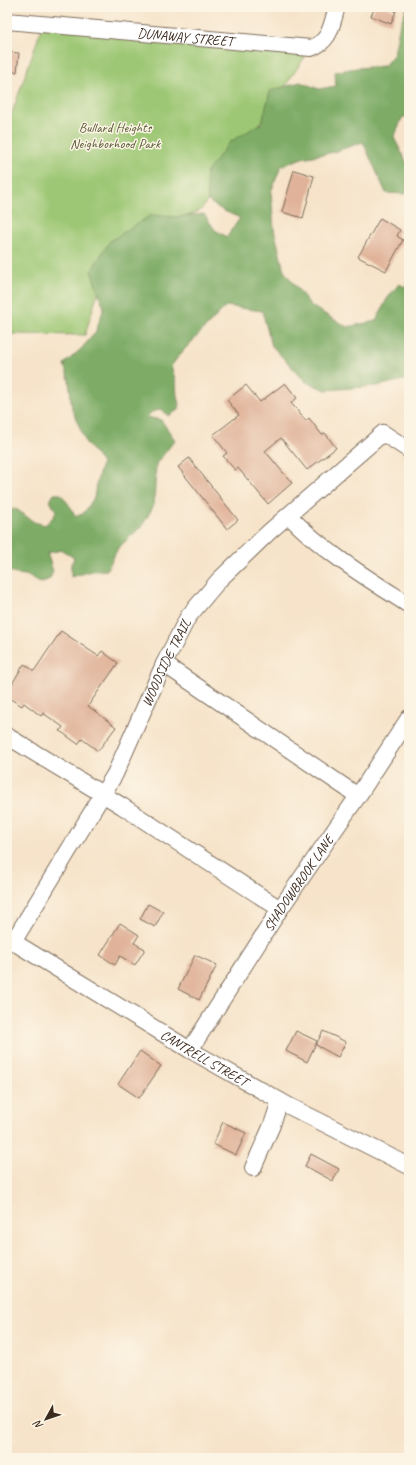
<svg xmlns="http://www.w3.org/2000/svg" width="416" height="1465" font-family="Caveat,sans-serif">
<rect width="100%" height="100%" fill="#fcf5e5"/>
<filter id="ink" filterUnits="userSpaceOnUse"><feTurbulence type="fractalNoise" baseFrequency=".025" numOctaves="2"/><feDisplacementMap in="SourceGraphic" scale="8" xChannelSelector="R" yChannelSelector="G"/><feConvolveMatrix kernelMatrix="1 2 1 2 8 2 1 2 1" color-interpolation-filters="sRGB"/></filter>
<filter id="wash" filterUnits="userSpaceOnUse"><feTurbulence type="fractalNoise" baseFrequency=".012" numOctaves="4" result="noise"/><feDisplacementMap in="SourceGraphic" scale="16" xChannelSelector="R" yChannelSelector="G"/><feGaussianBlur stdDeviation="0.9" result="paint"/><feColorMatrix in="noise" values="0 0 0 0 0 0 0 0 0 0 0 0 0 0 0 0 0 1.4 0 .05"/><feComposite in="paint" operator="in"/></filter>
<g filter="url(#wash)">
<rect width="100%" height="100%" fill="#f6e3c9"/>
<!-- green -->
<path fill="#9dc774" stroke="#6c7849" d="M 43,24 L 311,48 L 201,210 L 110,252 L 85,335 L 7,334 L 7,127 Z"/>
<!-- forest -->
<path fill="#7eac66" stroke="#5c6b42" d="M 407,7 L 409,7 L 409,115 L 402,118 L 394,138 L 409,167 L 406,194 L 386,193 L 363,142 L 334,152 L 302,158 L 281,166 L 271,192 L 274,229 L 284,271 L 311,306 L 347,327 L 376,321 L 387,299 L 399,284 L 405,287 L 409,283 L 409,379 L 377,386 L 326,390 L 306,382 L 272,346 L 262,311 L 226,306 L 182,352 L 171,366 L 176,382 L 177,396 L 180,409 L 168,416 L 162,409 L 152,412 L 147,417 L 161,420 L 175,440 L 156,464 L 154,505 L 142,526 L 118,548 L 107,570 L 92,571 L 71,577 L 71,565 L 74,558 L 62,550 L 47,553 L 53,571 L 50,579 L 40,583 L 26,575 L 16,574 L 8,571 L 7,574 L 7,509 L 16,509 L 34,522 L 45,525 L 54,516 L 56,511 L 50,501 L 54,494 L 61,494 L 72,509 L 75,516 L 83,514 L 94,498 L 96,485 L 102,463 L 86,443 L 72,409 L 69,380 L 64,364 L 81,349 L 95,333 L 104,308 L 91,271 L 110,241 L 151,215 L 174,217 L 204,214 L 215,230 L 227,237 L 240,218 L 222,210 L 208,201 L 206,173 L 230,142 L 262,123 L 270,91 L 300,82 L 319,89 L 336,86 L 335,72 L 356,68 L 384,66 L 394,54 L 399,28 Z"/>
<g id="blocks">
<!-- building -->
<g fill="#e0b299">
<path d="M 375,7 L 387,7 L 396,11 L 391,24 L 371,16 Z"/>
<path d="M 7,52 L 19,53 L 17,72 L 7,71 Z"/>
<path d="M 294,170 L 314,176 L 303,218 L 282,212 Z"/>
<path d="M 380,218 L 400,230 L 397,236 L 403,240 L 386,271 L 358,257 Z"/>
<path d="M 285,383 L 297,398 L 291,403 L 306,421 L 309,418 L 322,435 L 325,433 L 336,448 L 307,470 L 281,438 L 265,451 L 292,483 L 268,504 L 238,468 L 235,470 L 223,456 L 227,453 L 213,435 L 239,415 L 227,400 L 246,385 L 260,402 Z"/>
<path d="M 189,458 L 238,520 L 227,529 L 178,467 Z"/>
<path d="M 61,631 L 98,656 L 102,651 L 118,663 L 88,706 L 116,727 L 98,751 L 82,739 L 78,744 L 60,731 L 63,727 L 43,713 L 41,716 L 24,703 L 22,706 L 7,697 L 7,692 L 24,664 L 34,671 Z"/>
<path d="M 148,904 L 163,912 L 155,927 L 140,919 Z"/>
<path d="M 120,923 L 139,935 L 134,943 L 145,949 L 135,965 L 120,956 L 115,965 L 100,955 Z"/>
<path d="M 195,955 L 217,965 L 199,1000 L 178,989 Z"/>
<path d="M 296,1031 L 317,1041 L 307,1062 L 286,1051 Z"/>
<path d="M 323,1031 L 346,1042 L 338,1057 L 316,1045 Z"/>
<path d="M 140,1051 L 161,1066 L 139,1098 L 118,1084 Z"/>
<path d="M 223,1122 L 246,1133 L 236,1155 L 213,1144 Z"/>
<path d="M 311,1154 L 339,1169 L 333,1181 L 305,1166 Z"/>
</g>
</g>
</g>
<g filter="url(#ink)">
<use href="#blocks" fill-opacity="0" stroke="#7c6b5a" stroke-width="1"/>
<g fill="none" stroke-linecap="round" stroke-linejoin="round">
<defs>
<g id="minor">
<path id="s1" d="M 7,21 L 311,48 C 331,41 331,25 337,7"/>
<path d="M 289,516 C 324,552 367,578 409,605"/>
<path d="M 164,664 L 358,796"/>
<path d="M 7,736 L 122,806 L 280,909"/>
<path id="s2" d="M 7,938 L 190,1050 L 289,1106 L 409,1166"/>
<path id="s3" d="M 13,942 L 115,774 L 164,664 L 188,617 L 219,580 L 269,532 L 383,433 L 409,450"/>
<path id="s4" d="M 190,1050 L 280,909 L 358,796 L 409,718"/>
<path d="M 253,1168 L 272,1125 L 280,1101"/>
</g>
</defs>
<!-- minor casing -->
<use href="#minor" stroke="#7c6b5a" stroke-width="18"/>
<!-- minor -->
<use href="#minor" stroke="#fff" stroke-width="16"/>
</g>
</g>
<g text-anchor="middle" dominant-baseline="central" stroke-width="3" stroke-linejoin="round" paint-order="stroke">
<!-- street labels -->
<g font-size="14" fill="#3b2a1e" stroke="#fcf5e5">
<text stroke="none"><textPath href="#s1" startOffset="179">DUNAWAY STREET</textPath></text>
<text stroke="none"><textPath href="#s3" startOffset="319">WOODSIDE TRAIL</textPath></text>
<text stroke="none"><textPath href="#s4" startOffset="199">SHADOWBROOK LANE</textPath></text>
<text stroke="none"><textPath href="#s2" startOffset="231">CANTRELL STREET</textPath></text>
</g>
<!-- park labels -->
<g font-size="14" fill="#585938" stroke="#fcf5e5">
<text x="115" y="127">Bullard Heights<tspan x="115" dy="16">Neighborhood Park</tspan></text>
</g>
</g>
<!-- margin -->
<rect width="416" height="1465" fill="none" stroke="#fcf5e5" stroke-width="24"/>
<!-- north arrow -->
<g transform="translate(46 1419) rotate(230)" stroke="#fcf5e5" stroke-width="3" paint-order="stroke">
<path d="M0-3L7 15L0 10L-7 15Z" fill="#3b2a1e"/>
<text y="-6" font-size="11" font-weight="bold" text-anchor="middle" fill="#3b2a1e">N</text>
</g>
</svg>
